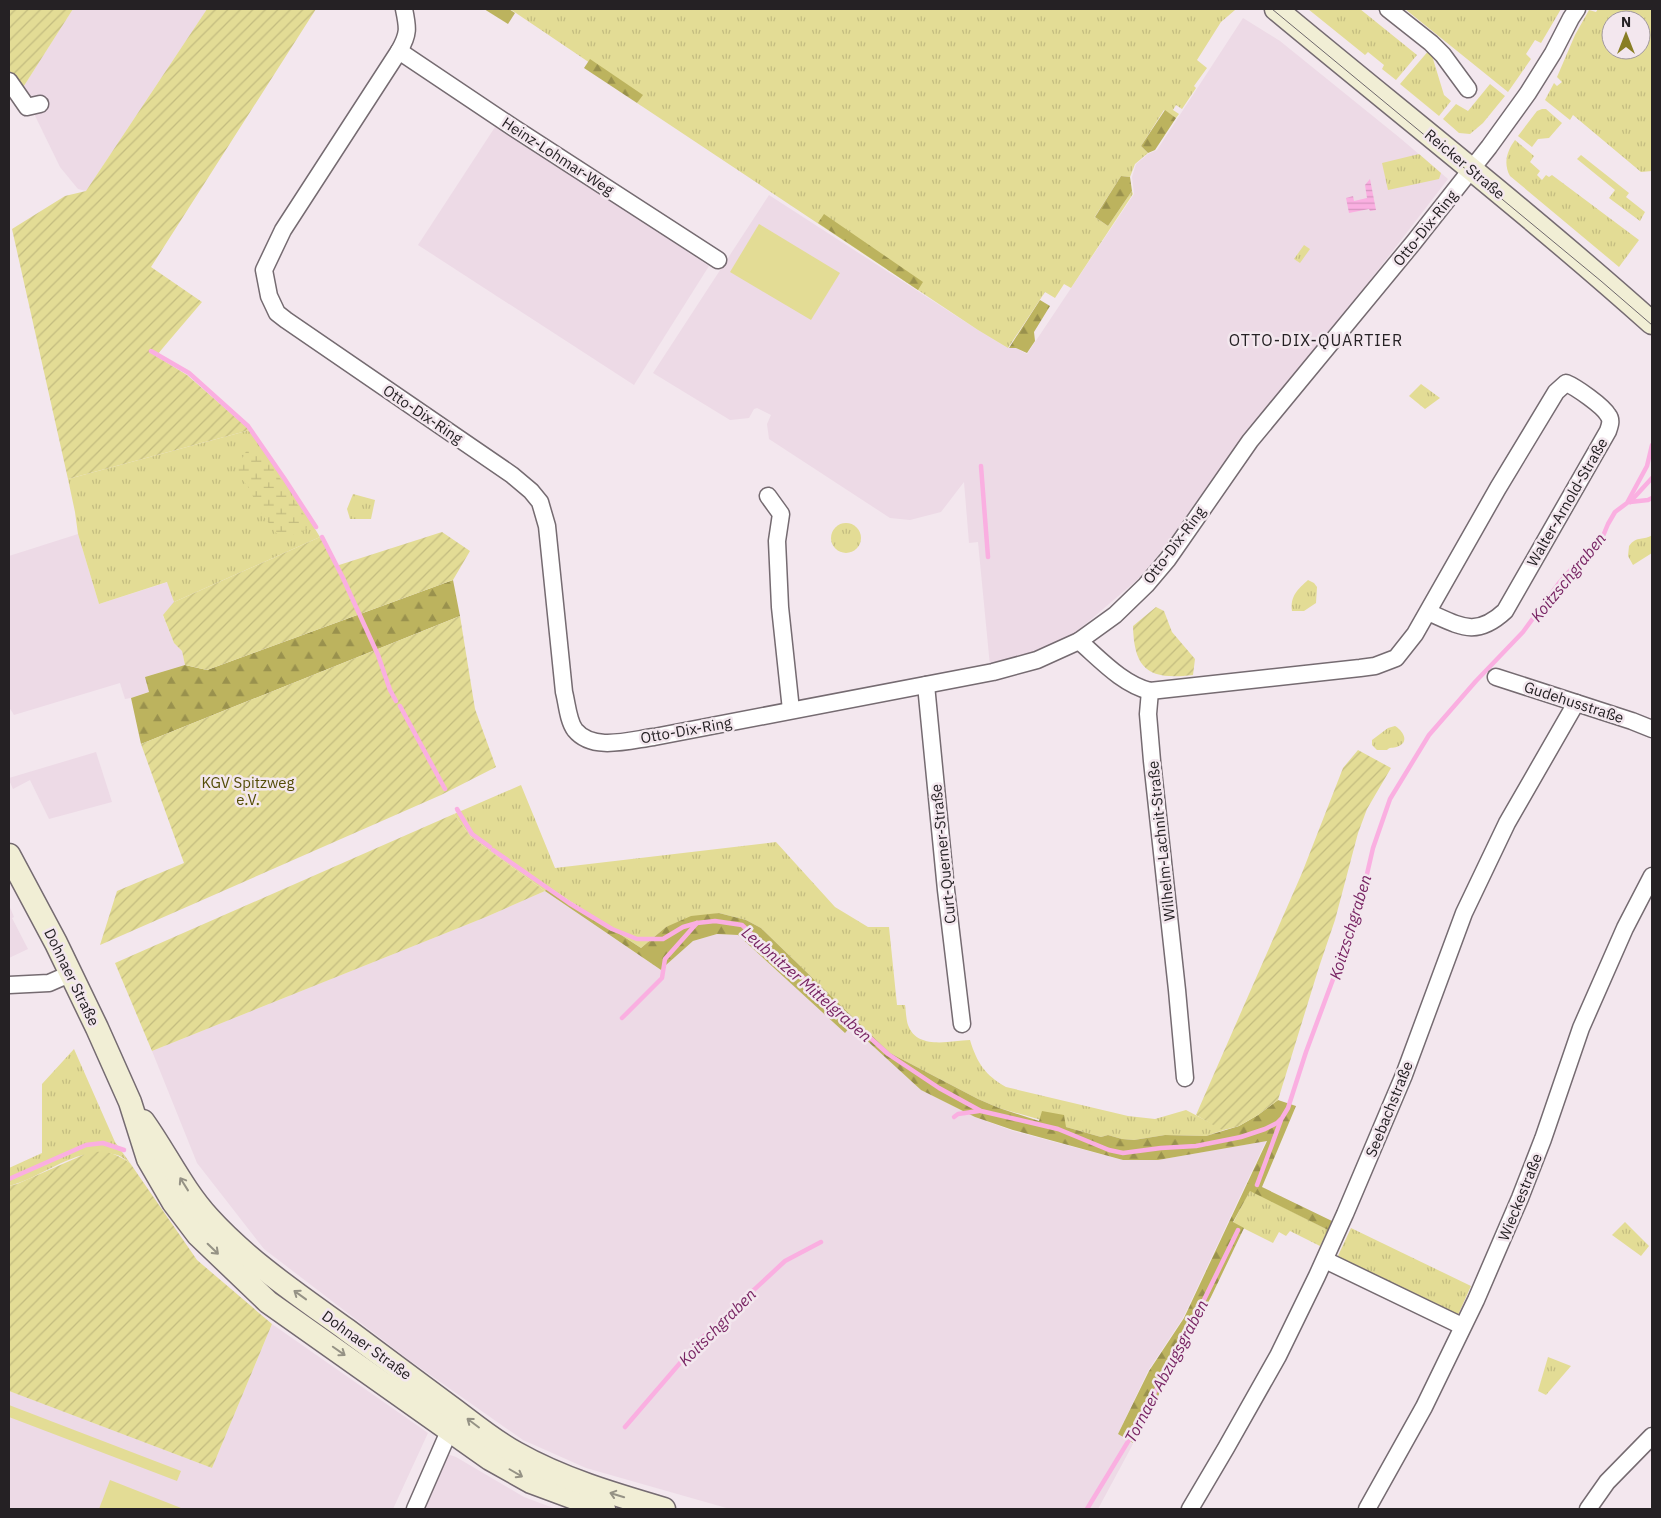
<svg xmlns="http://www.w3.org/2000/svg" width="1661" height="1518" font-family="'IBM Plex Sans',sans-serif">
<defs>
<pattern id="grass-tufts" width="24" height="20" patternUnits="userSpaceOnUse" patternTransform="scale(1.25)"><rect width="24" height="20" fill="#e3dc95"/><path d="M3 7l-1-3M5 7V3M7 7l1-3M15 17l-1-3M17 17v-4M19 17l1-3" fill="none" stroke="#c3bc80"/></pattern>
<pattern id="forest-firs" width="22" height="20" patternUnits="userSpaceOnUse" patternTransform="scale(1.25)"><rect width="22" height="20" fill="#bcb35e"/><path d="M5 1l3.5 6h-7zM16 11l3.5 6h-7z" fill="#99914d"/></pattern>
<pattern id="wetland-marsh" width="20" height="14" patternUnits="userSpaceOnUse" patternTransform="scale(1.25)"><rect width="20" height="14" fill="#e3dc95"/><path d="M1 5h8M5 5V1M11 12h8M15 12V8" fill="none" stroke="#c3bc80"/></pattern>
<pattern id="garden-furrows" width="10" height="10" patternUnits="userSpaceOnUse" patternTransform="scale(1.25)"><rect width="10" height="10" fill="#e3dc95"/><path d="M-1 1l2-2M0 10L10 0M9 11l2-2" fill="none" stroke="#c3bc80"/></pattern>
<pattern id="water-rules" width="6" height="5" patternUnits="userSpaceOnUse" patternTransform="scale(1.25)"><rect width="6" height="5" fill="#faafe1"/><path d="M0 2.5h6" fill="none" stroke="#d696c1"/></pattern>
</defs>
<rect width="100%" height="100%" fill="#f3e7ee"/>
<!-- built -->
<g fill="#eddae6">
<path d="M 73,9 L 207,9 L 86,191 L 78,189 L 60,167 L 22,89 Z"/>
<path d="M 1243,18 L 1280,41 L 1400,138 L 1448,179 L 1161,552 L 1137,580 L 1068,639 L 1034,655 L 990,666 L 978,542 L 969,543 L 964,482 L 941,512 L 910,520 L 890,518 L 769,439 L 767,424 L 771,415 L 757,408 L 754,409 L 749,418 L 730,420 L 653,373 L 769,195 L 978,330 L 1008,348 L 1016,348 L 1027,354 L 1134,194 L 1132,177 L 1136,164 L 1148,154 L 1157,150 Z"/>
<path d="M 497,124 L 709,266 L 634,385 L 418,245 Z"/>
<path d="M 78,534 L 99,604 L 168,582 L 174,602 L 163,616 L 174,643 L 182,651 L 185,665 L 145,677 L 149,692 L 131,698 L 125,699 L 120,683 L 14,715 L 9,707 L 9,556 Z"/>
<path d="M 96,752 L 112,802 L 49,819 L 30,780 L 13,789 L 9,780 L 9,778 Z"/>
<path d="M 545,891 L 664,972 L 666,965 L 693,941 L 717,934 L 738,935 L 845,1032 L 851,1026 L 921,1090 L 975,1117 L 1013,1131 L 1123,1160 L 1158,1160 L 1266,1141 L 1183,1318 L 1148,1371 L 1118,1434 L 1133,1444 L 1098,1509 L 730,1509 L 586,1468 L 523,1440 L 409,1360 L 264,1249 L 197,1163 L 152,1051 L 486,917 Z"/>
<path d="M 9,905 L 14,917 L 12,918 L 28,949 L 9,958 Z"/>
<path d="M 272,1324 L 428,1433 L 393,1509 L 9,1509 L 9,1391 L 212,1468 Z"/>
<path d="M 444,1453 L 456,1457 L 524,1497 L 556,1509 L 415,1509 Z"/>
</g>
<!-- grass -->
<g fill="url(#grass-tufts)" fill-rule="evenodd">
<path d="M 510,9 L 1234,9 L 1235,10 L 1221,22 L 1197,60 L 1207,68 L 1194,86 L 1196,88 L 1182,109 L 1176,105 L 1173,110 L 1179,114 L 1176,118 L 1164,110 L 1141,146 L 1148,153 L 1135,164 L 1130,177 L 1121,176 L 1094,218 L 1095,217 L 1108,226 L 1132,191 L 1133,194 L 1071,288 L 1064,284 L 1055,298 L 1045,292 L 1008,348 L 978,330 L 637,103 L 638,102 L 593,65 Z"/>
<path d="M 1308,9 L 1360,9 L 1417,55 L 1396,80 L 1382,69 L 1384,65 L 1368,52 L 1365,55 Z"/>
<path d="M 1405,9 L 1561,9 L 1541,43 L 1535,40 L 1526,54 L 1531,59 L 1508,92 Z"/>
<path d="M 1598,9 L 1652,9 L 1652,171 L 1641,172 L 1573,115 L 1570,120 L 1545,100 L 1554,83 L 1557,86 L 1562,82 L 1557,77 L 1575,35 L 1589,10 L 1596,12 ZM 1611,20 L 1641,20 L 1641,50 L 1611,50 Z"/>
<path d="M 1430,49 L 1444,95 L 1451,101 L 1439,116 L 1400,84 Z"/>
<path d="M 1490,84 L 1505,96 L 1483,123 L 1470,134 L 1459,133 L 1443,119 L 1456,104 L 1468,111 Z"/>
<path d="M 1542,109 L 1546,109 L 1562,123 L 1549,138 L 1538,139 L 1532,147 L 1518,136 L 1537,111 Z"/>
<path d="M 1515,140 L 1534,156 L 1530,162 L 1540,171 L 1537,175 L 1542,180 L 1546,175 L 1549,177 L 1552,175 L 1639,240 L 1619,267 L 1510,176 C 1503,163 1507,151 1515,140 Z"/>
<path d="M 1419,154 L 1441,173 L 1439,179 L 1388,190 L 1382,163 Z"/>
<path d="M 1581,155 L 1629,193 L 1626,197 L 1645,212 L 1640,221 L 1609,198 L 1615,190 L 1577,159 Z"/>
<path d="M 1304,245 L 1310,249 L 1300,263 L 1294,259 Z"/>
<path d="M 1421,384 L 1440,398 L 1425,409 L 1409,396 Z"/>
<path d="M 250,430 L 283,477 L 320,537 L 174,602 L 167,582 L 99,604 L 78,534 L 75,512 L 68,479 Z"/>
<path d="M 353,494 L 375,500 L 371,519 L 350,519 L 347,509 Z"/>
<circle cx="846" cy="538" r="15"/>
<path d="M 1652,535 L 1652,553 L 1633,565 L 1628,556 L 1629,546 C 1637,535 1644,541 1652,535 Z"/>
<path d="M 1308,580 L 1314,583 L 1317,587 L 1316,603 L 1304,611 L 1292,611 C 1290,596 1298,589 1308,580 Z"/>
<path d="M 1395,726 C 1402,730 1410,741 1399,746 C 1394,749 1391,746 1387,750 L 1377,750 L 1372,745 L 1372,740 L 1388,728 Z"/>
<path d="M 521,785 L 555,868 L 776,842 L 835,907 L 868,927 L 889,927 L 897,1005 L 905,1005 C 906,1011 906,1019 908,1025 C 917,1050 949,1041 970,1040 C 977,1063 985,1075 1006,1087 L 1128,1116 L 1155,1119 L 1186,1110 L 1224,1130 L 1206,1136 L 1165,1135 L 1134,1140 L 1122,1139 L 1108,1135 L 1101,1137 L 999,1108 L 978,1099 L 890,1053 L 761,928 L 746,920 L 719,913 L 666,927 L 641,948 L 549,887 L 545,891 L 471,837 L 454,814 Z"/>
<path d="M 74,1049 L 115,1142 L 130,1163 C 126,1160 121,1156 117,1155 C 77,1144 45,1177 9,1186 L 9,1168 L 42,1153 L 42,1084 Z"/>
<path d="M 1250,1190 L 1328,1230 L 1320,1246 L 1290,1231 L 1286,1236 L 1279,1232 L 1273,1243 L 1233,1223 Z"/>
<path d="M 1625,1222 L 1649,1246 L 1641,1256 L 1612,1235 Z"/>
<path d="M 1351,1228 L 1471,1286 L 1458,1315 L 1337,1258 Z"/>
<path d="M 1548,1357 L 1571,1366 L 1546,1395 L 1538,1391 Z"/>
</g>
<!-- forest -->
<g fill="url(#forest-firs)">
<path d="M 484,9 L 509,9 L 515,13 L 508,24 Z"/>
<path d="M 590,59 L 643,95 L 637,103 L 584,68 Z"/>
<path d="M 1165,110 L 1176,118 L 1155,150 L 1148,153 L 1141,146 Z"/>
<path d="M 1121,176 L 1130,177 L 1132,191 L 1108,226 L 1095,217 Z"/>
<path d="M 824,214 L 923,282 L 918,290 L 818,223 Z"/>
<path d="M 1040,300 L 1050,306 L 1034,332 L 1035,341 L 1027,353 L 1016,348 L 1009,348 Z"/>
<path d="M 453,580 L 460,616 L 141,744 L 131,698 L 149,692 L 145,677 L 185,665 L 207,670 Z"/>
<path d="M 548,887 L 641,948 L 666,927 L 691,916 L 719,913 L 746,920 L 761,928 L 890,1053 L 978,1099 L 999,1108 L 1039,1121 L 1042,1111 L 1064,1115 L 1066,1127 L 1101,1137 L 1108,1135 L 1122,1139 L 1134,1140 L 1165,1135 L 1206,1136 L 1239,1126 L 1258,1115 L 1278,1100 L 1296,1106 L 1262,1187 L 1332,1221 L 1328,1230 L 1250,1191 L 1233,1222 L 1244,1228 L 1211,1297 L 1133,1443 L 1118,1434 L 1149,1371 L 1184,1318 L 1267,1141 L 1158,1160 L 1123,1160 L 1013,1130 L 975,1117 L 921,1090 L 851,1026 L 845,1033 L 738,935 L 717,934 L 693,941 L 666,965 L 664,972 L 545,891 Z"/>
</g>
<!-- wetland -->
<path fill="url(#wetland-marsh)" d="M 250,444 L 264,454 L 308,521 L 306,530 L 292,535 L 277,534 L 262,514 L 247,485 L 235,472 Z"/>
<!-- garden -->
<g fill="url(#garden-furrows)">
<path d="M 9,9 L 73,9 L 22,89 L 9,70 Z"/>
<path d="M 207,9 L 316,9 L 151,267 L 202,302 L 156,356 L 187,375 L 250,430 L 68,479 L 12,229 L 65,196 L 86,191 Z"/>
<path d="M 442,532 L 470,551 L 453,580 L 207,670 L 185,665 L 182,651 L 174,643 L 163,615 L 174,602 L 320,537 L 336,566 Z"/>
<path d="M 1156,607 L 1164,611 L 1172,632 L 1195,659 L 1193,675 C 1150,680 1134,671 1133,626 Z"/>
<path d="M 460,616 L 475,709 L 496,767 L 441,795 L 100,945 L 117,891 L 184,863 L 141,744 Z"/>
<path d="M 1358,750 L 1391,768 L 1367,809 L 1358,833 L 1335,920 L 1319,967 L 1278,1100 L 1258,1115 L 1239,1126 L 1224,1130 L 1220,1129 L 1196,1115 L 1302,873 L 1343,768 Z"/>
<path d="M 454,814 L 471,837 L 545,891 L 486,917 L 152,1051 L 115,963 Z"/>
<path d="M 90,1152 C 108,1151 115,1153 130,1163 L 197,1260 L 272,1324 L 212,1468 L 9,1391 L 9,1186 L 17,1184 Z"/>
</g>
<!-- pitch -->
<g fill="#e3dc95">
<path d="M 759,224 L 840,273 L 811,320 L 730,272 Z"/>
<path d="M 9,1405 L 181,1471 L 177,1481 L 9,1417 Z"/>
<path d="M 110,1480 L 181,1508 L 181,1509 L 99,1509 Z"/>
</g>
<!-- water -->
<path fill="url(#water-rules)" d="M 1370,179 L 1376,210 L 1370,211 L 1369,209 L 1349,213 L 1346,198 L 1353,196 L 1354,201 L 1367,198 L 1365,185 Z"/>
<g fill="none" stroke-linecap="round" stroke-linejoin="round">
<!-- stream -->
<g stroke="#faafe1" stroke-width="4.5">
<path d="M 151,351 L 189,373 L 248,426 L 284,478 L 316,527"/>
<path d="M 981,466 L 988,557"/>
<path d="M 1630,502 L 1652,478"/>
<path d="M 1630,502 L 1648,500 L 1652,498"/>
<path d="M 322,537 L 342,576 L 378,655 L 390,690 L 396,701"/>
<path d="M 400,706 L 445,789"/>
<path d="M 457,809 L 472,834 L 490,847"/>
<path d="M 493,850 L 569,903 L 612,929 L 637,939 L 663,939 L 683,927 L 697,923 L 715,921 L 742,925 L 762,944 L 811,984 L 888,1054 L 939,1088 L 981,1111 L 1058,1129 L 1109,1150 L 1123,1153 L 1161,1148 L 1196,1146 L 1241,1137 L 1265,1129 L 1277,1123 L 1282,1118 L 1288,1108 L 1306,1052 L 1358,912 L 1358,904 L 1364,887 L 1373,848 L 1390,799 L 1429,735 L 1476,681 L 1523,632 L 1559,583 L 1585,554 L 1603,536 L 1608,524 L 1615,512 L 1627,503 L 1647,466 L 1652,445"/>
<path d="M 622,1018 L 662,978 L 665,959 L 697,923"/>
<path d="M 954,1117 L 958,1114 L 979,1111"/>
<path d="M 9,1179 L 86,1145 L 103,1143 L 124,1150"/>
<path d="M 1257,1185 L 1281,1120"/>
<path d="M 625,1427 L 699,1341 L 785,1261 L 821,1242"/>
<path d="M 1087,1509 L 1132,1435 L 1199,1310 L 1238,1230"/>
</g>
<defs>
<g id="street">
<path d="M 404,9 C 408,28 409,34 399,51 L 283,230 L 264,270 L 269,296 L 277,313 L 286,320 L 512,475 L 531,491 L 540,502 L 547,526 L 564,692 C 567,703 568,721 575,730 C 593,752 630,740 654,737 L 993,672 L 1037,660 L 1079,641 L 1115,615 L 1146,585 L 1168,559 L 1250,441 L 1414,242 L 1489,147 L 1528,93 L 1553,53 L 1571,18 L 1577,9"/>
<path d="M 1388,9 L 1431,43 L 1443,55 L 1468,89"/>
<path d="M 399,51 L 514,128 L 718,260"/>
<path d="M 9,81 L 27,107 L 40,104"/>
<path d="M 768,496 L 781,514 L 777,541 L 780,607 L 791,710"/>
<path d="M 1079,641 C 1100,659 1122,684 1150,691 L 1360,668 L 1375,666 L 1396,658 L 1415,634 L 1498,488 L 1556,392 L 1566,383 C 1576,387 1603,406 1608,415 C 1612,420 1610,425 1608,431 L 1505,611 C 1476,638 1460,626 1428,612"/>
<path d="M 1496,677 L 1632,721 L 1652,729"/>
<path d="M 926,685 L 946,890 L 962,1024"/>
<path d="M 1150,691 L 1148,714 L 1152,761 L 1177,990 L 1185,1078"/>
<path d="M 9,985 L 49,983 L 72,973"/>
<path d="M 1325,1260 L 1462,1326"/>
<path d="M 415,1509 L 450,1429"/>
<path d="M 1190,1509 L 1226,1448 L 1278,1356 L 1317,1276 L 1345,1214 L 1404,1075 L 1464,913 L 1507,823 L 1576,703"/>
<path d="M 1367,1509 L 1424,1407 L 1476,1300 L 1520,1198 L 1543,1139 L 1581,1028 L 1625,928 L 1652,876"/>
<path d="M 1588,1509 L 1607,1482 L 1652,1436"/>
</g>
<g id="secondary">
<path d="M 1276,9 C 1401,113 1530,214 1652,323"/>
<path d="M 9,855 L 56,943 L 97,1028 L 130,1102 L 148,1159 L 173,1202 L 198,1235 L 268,1302 L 490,1459 L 531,1482 L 604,1509"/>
<path d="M 143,1121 C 166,1153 183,1190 209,1218 C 249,1262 300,1296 347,1330 C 381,1355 414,1380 448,1405 C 470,1421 492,1440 516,1453 C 562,1479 613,1494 664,1509"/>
</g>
</defs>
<!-- street casing -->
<use href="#street" stroke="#756b71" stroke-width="19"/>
<!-- secondary casing -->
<use href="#secondary" stroke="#756b71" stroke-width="25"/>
<!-- street -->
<use href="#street" stroke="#fff" stroke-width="16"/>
<!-- secondary -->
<use href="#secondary" stroke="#f1eed5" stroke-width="22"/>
<!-- tram -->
<path stroke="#6e676b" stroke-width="1" d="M 1272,9 L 1601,281 L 1652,325"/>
</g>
<!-- one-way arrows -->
<defs><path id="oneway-shaft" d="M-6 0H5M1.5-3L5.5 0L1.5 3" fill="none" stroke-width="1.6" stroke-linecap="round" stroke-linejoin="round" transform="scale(1.25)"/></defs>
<g stroke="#959285">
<use href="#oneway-shaft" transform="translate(184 1184) rotate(-122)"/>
<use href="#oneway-shaft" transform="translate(213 1249) rotate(44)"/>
<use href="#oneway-shaft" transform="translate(300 1295) rotate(-144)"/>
<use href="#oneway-shaft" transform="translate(339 1351) rotate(35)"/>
<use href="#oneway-shaft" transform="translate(473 1423) rotate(-143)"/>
<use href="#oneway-shaft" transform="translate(516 1473) rotate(30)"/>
<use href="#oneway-shaft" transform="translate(617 1495) rotate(-163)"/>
</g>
<g text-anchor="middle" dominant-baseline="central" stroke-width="5" stroke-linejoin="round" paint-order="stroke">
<!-- street labels -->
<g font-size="15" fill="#252124" stroke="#f3e7ee">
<text transform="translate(558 156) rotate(33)">Heinz-Lohmar-Weg</text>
<text transform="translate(1465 164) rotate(40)">Reicker Straße</text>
<text transform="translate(1425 228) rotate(-51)">Otto-Dix-Ring</text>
<text transform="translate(423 414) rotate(34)">Otto-Dix-Ring</text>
<text transform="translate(1567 502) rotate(-60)">Walter-Arnold-Straße</text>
<text transform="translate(1174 545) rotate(-53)">Otto-Dix-Ring</text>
<text transform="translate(1574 702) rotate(18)">Gudehusstraße</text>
<text transform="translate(686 730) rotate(-10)">Otto-Dix-Ring</text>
<text transform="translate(1161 841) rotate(-96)">Wilhelm-Lachnit-Straße</text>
<text transform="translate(943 854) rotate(-96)">Curt-Querner-Straße</text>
<text transform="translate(72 977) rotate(64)">Dohnaer Straße</text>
<text transform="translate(1389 1109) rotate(-68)">Seebachstraße</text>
<text transform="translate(1520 1197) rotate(-68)">Wieckestraße</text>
<text transform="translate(367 1345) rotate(36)">Dohnaer Straße</text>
</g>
<!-- park labels -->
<g font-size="15" fill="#534c07" stroke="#f3e7ee">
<text x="248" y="782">KGV Spitzweg<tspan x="248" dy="17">e.V.</tspan></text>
</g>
<!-- neighbourhood labels -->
<g font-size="16" letter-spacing="1" fill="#252124" stroke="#f3e7ee">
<text x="1316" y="340">OTTO-DIX-QUARTIER</text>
</g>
<!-- water labels -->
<g font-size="16" font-style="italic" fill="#782463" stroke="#f3e7ee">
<text transform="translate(1568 577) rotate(-51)">Koitzschgraben</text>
<text transform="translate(1350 927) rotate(-73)">Koitzschgraben</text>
<text transform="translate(807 984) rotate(41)">Leubnitzer Mittelgraben</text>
<text transform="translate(717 1327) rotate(-45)">Koitschgraben</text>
<text transform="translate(1166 1371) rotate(-62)">Tornaer Abzugsgraben</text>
</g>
</g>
<!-- border -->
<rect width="1661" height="1518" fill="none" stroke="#252124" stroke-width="20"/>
<!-- north arrow -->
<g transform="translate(1626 35)"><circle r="24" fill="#f3e7ee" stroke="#a1989d"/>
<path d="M0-4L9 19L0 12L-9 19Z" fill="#887e25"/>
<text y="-8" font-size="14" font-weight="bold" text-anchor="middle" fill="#252124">N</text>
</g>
</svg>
